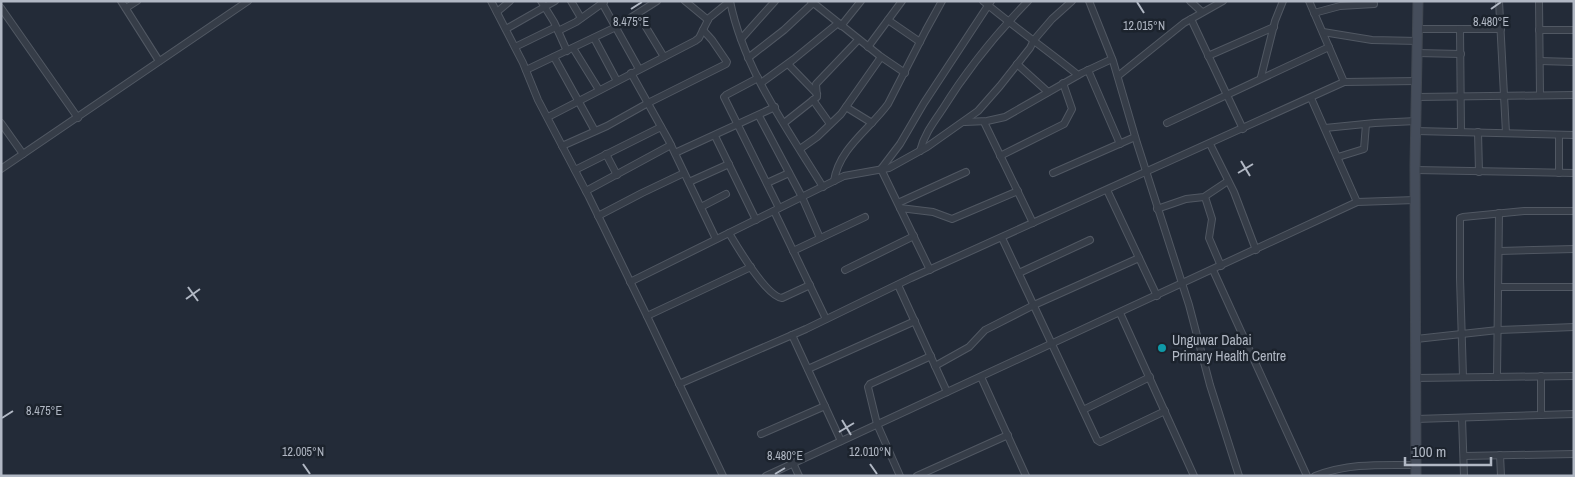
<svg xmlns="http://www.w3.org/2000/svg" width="1575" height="477" font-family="'Archivo Narrow',sans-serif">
<rect width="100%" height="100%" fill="#232b38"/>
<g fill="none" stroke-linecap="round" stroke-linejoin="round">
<defs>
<g id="street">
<path d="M 121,1 L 159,61"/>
<path d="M 491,1 L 523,63 L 538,100 L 589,197 L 647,316 L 723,476"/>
<path d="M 541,1 L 554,22 L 567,51"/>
<path d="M 571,1 L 581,18"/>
<path d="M 601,1 L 639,69"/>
<path d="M 685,1 L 708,20"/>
<path d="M 730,1 C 744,70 787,128 823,187"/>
<path d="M 811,1 L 880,56 L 905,73"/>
<path d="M 983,1 C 1014,27 1047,50 1078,75"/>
<path d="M 1089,1 L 1113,61 L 1137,143 L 1189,305 L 1210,385 L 1239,476"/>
<path d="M 1190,1 L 1202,12"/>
<path d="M 1309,1 L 1344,82"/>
<path d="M 1499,1 L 1506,133"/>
<path d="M 1539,1 L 1540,95"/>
<path d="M 1,8 L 78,118"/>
<path d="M 126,8 L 137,1"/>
<path d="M 497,12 L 510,1"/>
<path d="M 1314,13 L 1340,6 L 1374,4"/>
<path d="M 638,14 L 664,57"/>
<path d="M 1191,19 L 1243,129"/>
<path d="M 888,20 L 920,42"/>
<path d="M 841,26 L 861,1"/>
<path d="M 506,29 L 555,1"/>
<path d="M 1418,29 L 1501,29"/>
<path d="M 1460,29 L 1461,132"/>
<path d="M 1539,30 L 1574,30"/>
<path d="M 558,31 L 576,22 L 604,2"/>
<path d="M 1323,32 L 1372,40 L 1418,41"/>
<path d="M 594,38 L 617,81"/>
<path d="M 741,39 L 775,1"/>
<path d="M 515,47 L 556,27"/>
<path d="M 868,47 L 902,1"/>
<path d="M 573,48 L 599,90"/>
<path d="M 1417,53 L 1461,54"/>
<path d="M 1208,56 L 1274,27"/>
<path d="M 554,57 L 595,131"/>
<path d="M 748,58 L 784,30 L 813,3"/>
<path d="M 1540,61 L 1574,62"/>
<path d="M 788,64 L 817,94"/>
<path d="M 1017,64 L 1048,92"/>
<path d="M 526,70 L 616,27 L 657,1"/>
<path d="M 1088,70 L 1120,144"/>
<path d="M 631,73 L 669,141 L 716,239"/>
<path d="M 1118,76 L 1184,23 L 1223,1"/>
<path d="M 1261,77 L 1275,21 L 1283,1"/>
<path d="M 758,78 L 726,95 L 724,97 L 779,208"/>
<path d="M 761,83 L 794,59 L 837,24"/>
<path d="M 1417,97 L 1574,95"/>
<path d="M 1311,98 L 1357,202"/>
<path d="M 813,100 L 830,124"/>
<path d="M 846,107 L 872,123"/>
<path d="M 759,116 L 802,197 L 820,238"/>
<path d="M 548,117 L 695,41 L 699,38 L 709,18 L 730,1"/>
<path d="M 965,122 L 987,121 L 1005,117 L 1082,73 L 1112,59"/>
<path d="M 984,122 L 1033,223"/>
<path d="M 1,123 L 23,154"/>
<path d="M 784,123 L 817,97 L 816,84 L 858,40"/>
<path d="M 1167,123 L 1329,47"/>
<path d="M 1325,128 L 1375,123 L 1416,121"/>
<path d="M 1416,131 L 1574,135"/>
<path d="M 1478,132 L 1479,172"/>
<path d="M 715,136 L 756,220"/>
<path d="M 1210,144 L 1234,192 L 1256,250"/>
<path d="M 562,146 L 607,126 L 648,103 L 726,64 L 727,62 L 712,40 L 703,30"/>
<path d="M 800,149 L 817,137 L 841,114 L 881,57"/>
<path d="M 920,151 C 924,135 933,123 942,110 C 966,71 996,34 1028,1"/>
<path d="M 675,153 L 775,107"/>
<path d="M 606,154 L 617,175"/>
<path d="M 1000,156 L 1064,124 L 1072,109 L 1063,83"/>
<path d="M 1338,157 L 1364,149 L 1366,124"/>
<path d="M 1,169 L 248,1"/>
<path d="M 575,170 L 661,127"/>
<path d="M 1415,170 L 1574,173"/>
<path d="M 1053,173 L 1135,137"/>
<path d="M 1559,173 L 1559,135"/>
<path d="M 834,181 C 839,148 870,129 888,104 L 926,30 L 942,1"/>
<path d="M 689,182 L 729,164"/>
<path d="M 767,183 L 789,173"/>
<path d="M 1107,190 L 1157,296"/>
<path d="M 586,191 L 671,145"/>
<path d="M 1205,197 L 1212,219 L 1209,238 L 1221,266"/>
<path d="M 898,203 L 966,172"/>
<path d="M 701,207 L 726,194"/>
<path d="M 900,208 L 933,212 L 952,219 L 1018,191"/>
<path d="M 1157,209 L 1186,199 L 1204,197 L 1228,181"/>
<path d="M 774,211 L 826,319"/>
<path d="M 598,216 L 642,193 L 684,173"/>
<path d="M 729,233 C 738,248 766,296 782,298 L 810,285"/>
<path d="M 1002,238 L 1097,440 L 1100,442 L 1165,411"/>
<path d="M 793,251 L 865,217"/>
<path d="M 1500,251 L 1574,249"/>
<path d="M 845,270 L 914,236"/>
<path d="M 930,270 L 881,169 L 900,144 L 924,103 L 991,1"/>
<path d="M 1213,270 L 1307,476"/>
<path d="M 1019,273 L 1090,240"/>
<path d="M 630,282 L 844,176 L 889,168 L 927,147 L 978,111 L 1000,86 L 1030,48 L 1034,40 L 1052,19 L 1072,1"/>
<path d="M 898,285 L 947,392"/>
<path d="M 1500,287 L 1574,287"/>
<path d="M 1120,313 L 1194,476"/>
<path d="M 647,316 L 751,267"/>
<path d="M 792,335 L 841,441"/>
<path d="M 1416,339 L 1498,330 L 1574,327"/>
<path d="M 935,366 L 969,347 L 985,330 L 991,327 L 1034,305 L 1139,258"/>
<path d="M 808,369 L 915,321"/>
<path d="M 1541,376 L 1541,415"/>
<path d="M 981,377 L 1026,476"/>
<path d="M 1463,377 L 1460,278 L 1460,218 L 1463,217 L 1524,211 L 1574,211"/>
<path d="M 1497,377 L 1499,213"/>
<path d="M 1416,378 L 1574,376"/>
<path d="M 679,384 L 806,329 L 911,278 L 1344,82 L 1417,81"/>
<path d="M 1083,410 L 1150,377"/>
<path d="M 1462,418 L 1464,476"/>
<path d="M 1416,419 L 1574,414"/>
<path d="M 761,434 L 825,406"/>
<path d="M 1500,455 L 1501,476"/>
<path d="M 1464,456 L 1574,454"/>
<path d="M 793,463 L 799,476"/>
<path d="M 766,476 L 1357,202 L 1415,200"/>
<path d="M 900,476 L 877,424 L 868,387 L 870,384 L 931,356"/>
<path d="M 917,476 L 1008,435"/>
<path d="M 1315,476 C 1350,463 1379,465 1416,465"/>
</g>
<path id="secondary" d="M 1416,476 L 1415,165 L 1418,1"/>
</defs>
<!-- street casing -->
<use href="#street" stroke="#515863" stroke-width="8"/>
<!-- secondary casing -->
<use href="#secondary" stroke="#404751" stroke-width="11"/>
<!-- street -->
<use href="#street" stroke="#363d48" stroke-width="6"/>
<!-- secondary -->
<use href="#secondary" stroke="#454d5b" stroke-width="9"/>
</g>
<!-- ticks -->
<path fill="none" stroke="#b1b8c4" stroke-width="2" d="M 1137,2 L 1144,13M 631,9 L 642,2M 1491,9 L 1501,2M 1241,161 L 1250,176M 1238,173 L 1253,164M 188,287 L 198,301M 186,299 L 200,289M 2,418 L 13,411M 842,420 L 851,435M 839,432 L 854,423M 303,464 L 310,474M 870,464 L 877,474M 775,474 L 785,468"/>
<!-- markers -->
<circle fill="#0f9aa8" stroke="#1c232d" stroke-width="2" cx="1162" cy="348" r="5"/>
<g text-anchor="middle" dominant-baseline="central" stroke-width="5" stroke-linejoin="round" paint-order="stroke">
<!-- poi labels -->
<g font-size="14" fill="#b1b8c4" stroke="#1c232d" text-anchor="start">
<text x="1172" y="340">Unguwar Dabai<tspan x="1172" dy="16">Primary Health Centre</tspan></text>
</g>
</g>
<g font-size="12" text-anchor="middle" fill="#b1b8c4" stroke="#1c232d" stroke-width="5" stroke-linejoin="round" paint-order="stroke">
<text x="631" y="26">8.475°E</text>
<text x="1491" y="26">8.480°E</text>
<text x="1144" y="30">12.015°N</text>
<text x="44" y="415">8.475°E</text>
<text x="303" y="456">12.005°N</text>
<text x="870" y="456">12.010°N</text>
<text x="785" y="460">8.480°E</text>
</g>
<!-- border -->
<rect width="1575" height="477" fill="none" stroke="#b1b8c4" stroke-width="5"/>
<!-- scale -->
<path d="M1405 457v8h86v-8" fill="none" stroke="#b1b8c4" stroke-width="2.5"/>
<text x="1412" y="457" font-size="15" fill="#b1b8c4" stroke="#1c232d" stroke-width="4" paint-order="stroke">100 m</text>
</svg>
